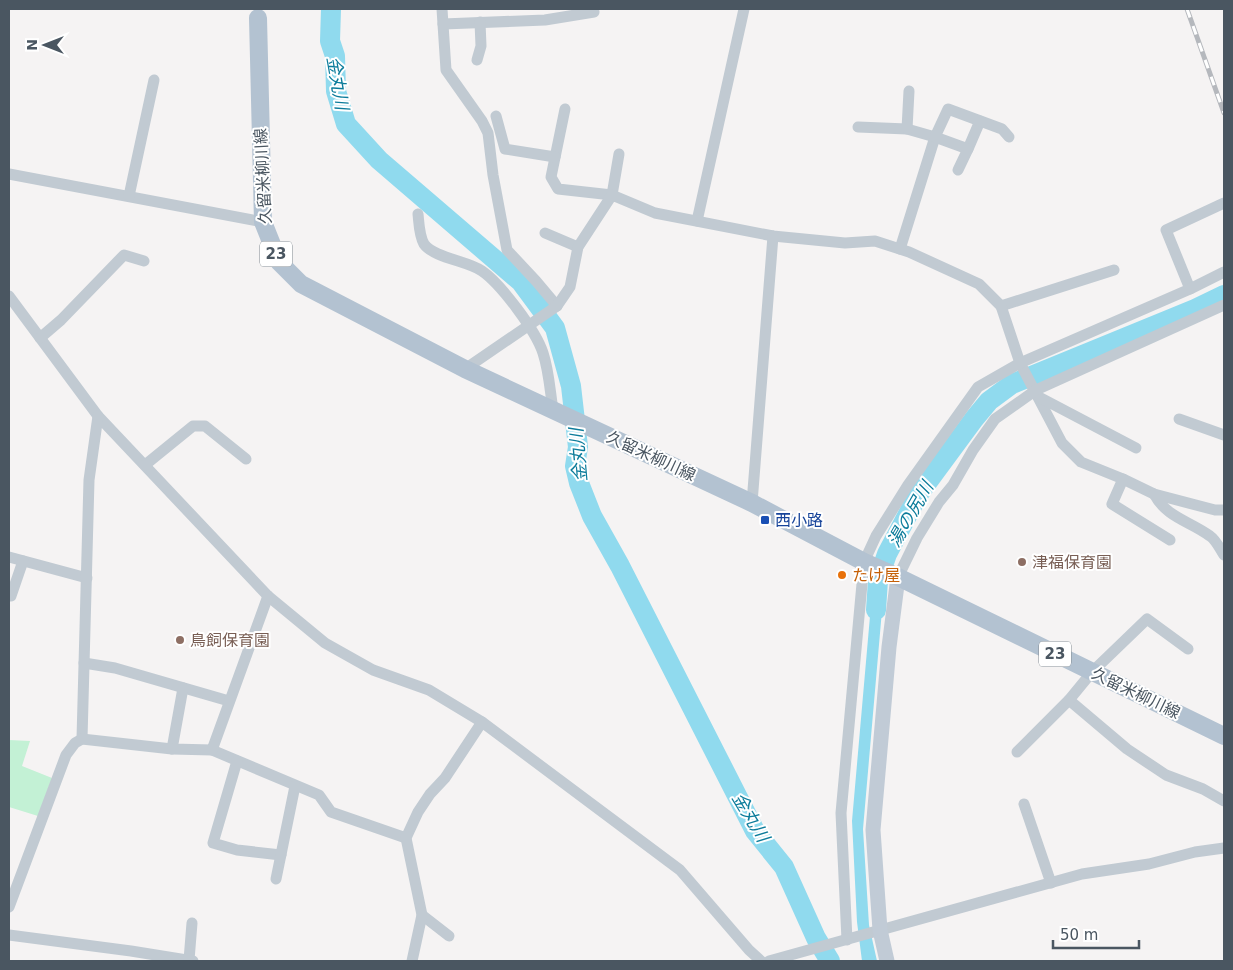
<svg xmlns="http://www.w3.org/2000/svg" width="1233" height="970" font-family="'DejaVu Sans','Noto Sans JP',sans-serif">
<rect width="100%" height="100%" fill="#f5f3f3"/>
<!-- green -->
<path fill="#c3f1d5" d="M 9,740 L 30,741 L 22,766 L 52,778 L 38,816 L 9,807 Z"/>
<!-- water -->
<g fill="#90daee">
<path d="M 873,582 L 884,587 L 863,829 L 869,925 L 877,961 L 862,961 L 857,922 L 852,821 Z"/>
<path d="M 808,915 L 838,961 L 826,961 L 802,919 Z"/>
</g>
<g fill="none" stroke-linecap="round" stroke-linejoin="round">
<!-- river -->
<g stroke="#90daee" stroke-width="20">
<path d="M 331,9 L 330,41 L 335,56 L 336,91 L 346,124 L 379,160 L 521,282 L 555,328 L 571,386 L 578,447 L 575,466 L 579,483 L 592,516 L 620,566 L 755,831 L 784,867 L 816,938 L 830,961"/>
<path d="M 876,610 L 878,580 L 887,554 L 918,495 L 974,419 L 989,401 L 1012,384 L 1195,309 L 1224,295"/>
</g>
<!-- street -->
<g stroke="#c1cad2" stroke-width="11">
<path d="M 442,9 L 446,70 L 482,121 L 488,133 L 493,175 L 507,250 L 536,281 L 557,306"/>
<path d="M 443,24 L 545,20 L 594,12"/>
<path d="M 477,60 L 481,46 L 480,22"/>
<path d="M 565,109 L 551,177 L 558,189 L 612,195 L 619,154"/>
<path d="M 496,116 L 505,149 L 555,157"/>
<path d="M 858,127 L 907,129 L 935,137 L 900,249"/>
<path d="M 907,129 L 909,91"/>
<path d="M 968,149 L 980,121"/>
<path d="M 958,170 L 968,149 L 935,137 L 948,109 L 1002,129 L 1009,137"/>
<path d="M 9,174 L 263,222"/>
<path d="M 129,196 L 154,80"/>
<path d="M 418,214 C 419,223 419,235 424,244 C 434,258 468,261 482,271 C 501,284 536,331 543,353 C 549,371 550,391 553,410"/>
<path d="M 697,221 L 744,9"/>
<path d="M 545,233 L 578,247"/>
<path d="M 1190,289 L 1166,230 L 1224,203"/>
<path d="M 9,296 L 98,416 L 268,596 L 325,643 L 373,670 L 429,690 L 482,722 L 680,870 L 749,950 L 761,961"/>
<path d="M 1001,306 L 1114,270"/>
<path d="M 40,338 L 61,320 L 124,255 L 144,261"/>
<path d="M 465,369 L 557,306 L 570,287 L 578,247 L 612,195 L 655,213 L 773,236 L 845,243 L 875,241 L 909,252 L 979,284 L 1001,306 L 1020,363 L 1062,443 L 1081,462 L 1123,479 L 1154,494 L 1215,510 L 1224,510"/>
<path d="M 1039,397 L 1136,448"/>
<path d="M 1179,419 L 1224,435"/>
<path d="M 145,465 L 193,426 L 205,426 L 246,459"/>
<path d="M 1123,479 L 1112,504 L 1170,540"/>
<path d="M 1154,494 C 1167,518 1190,521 1210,536 C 1216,540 1220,549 1224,555"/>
<path d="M 752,503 L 773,236"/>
<path d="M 9,557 L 87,578"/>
<path d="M 898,577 L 917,538 L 939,502 L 953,485 L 973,450 L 995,419 L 1036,390 L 1224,305"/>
<path d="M 9,596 L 11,596 L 23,561"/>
<path d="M 84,663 L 115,668 L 229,701"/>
<path d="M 1069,700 L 1127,749 L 1166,775 L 1203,789 L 1224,801"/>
<path d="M 82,739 L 89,480 L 98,416"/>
<path d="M 172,749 L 183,688"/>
<path d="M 212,750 L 319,795 L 331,812 L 406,838"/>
<path d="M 1017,752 L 1069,700 L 1092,672 L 1147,619 L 1188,649"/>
<path d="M 237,761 L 213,843 L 237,850 L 281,855"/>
<path d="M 1024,804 L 1051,883"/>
<path d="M 276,879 L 295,786"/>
<path d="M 9,907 L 66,755 L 75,743 L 82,739 L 172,749 L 212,750 L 268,596"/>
<path d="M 422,915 L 449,936"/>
<path d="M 9,935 L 131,951 L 193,961"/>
<path d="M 847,940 L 841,813 L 864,562 L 876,536 L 908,485 L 978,387 L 1020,363 L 1190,289 L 1224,272"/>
<path d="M 189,960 L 192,923"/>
<path d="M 412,961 L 422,915 L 406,838 L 418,812 L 430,794 L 445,778 L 482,722"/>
<path d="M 769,961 L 1082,874 L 1149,864 L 1195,852 L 1224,848"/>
</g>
<!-- secondary -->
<path stroke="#c1cbd6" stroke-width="15" d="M 887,961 L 880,930 L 873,830 L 889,647 L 898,577"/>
<!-- primary -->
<path stroke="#b3c2d1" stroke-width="18" d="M 258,18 L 263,222 L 279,262 L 301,284 L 465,369 L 752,503 L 864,562 L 898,577 L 1224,736"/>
<defs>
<path id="rail" d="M 1187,9 L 1224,113"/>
</defs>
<!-- rail casing -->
<use href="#rail" stroke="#b5b8bd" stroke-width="5"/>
<!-- rail -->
<use href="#rail" stroke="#fff" stroke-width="3" stroke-dasharray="9" stroke-linecap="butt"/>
</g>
<!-- markers -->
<rect fill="#1a4fb4" stroke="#fff" stroke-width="2" x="760" y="515" width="10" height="10" rx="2.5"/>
<g fill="#8d6e63" stroke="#fff" stroke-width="2">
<circle cx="1022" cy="562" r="5"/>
<circle cx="180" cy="640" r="5"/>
</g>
<circle fill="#e8710a" stroke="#fff" stroke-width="2" cx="842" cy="575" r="5"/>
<g text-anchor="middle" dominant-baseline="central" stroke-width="4" stroke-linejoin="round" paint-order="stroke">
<!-- shield labels -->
<g fill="#fff" stroke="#808990" stroke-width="1">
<rect x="260" y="241.5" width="32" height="25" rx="4"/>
<rect x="1039" y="641.5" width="32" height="25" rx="4"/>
</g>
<g font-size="15" font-weight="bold" fill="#4a5661">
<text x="276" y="254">23</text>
<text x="1055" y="654">23</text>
</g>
<!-- street labels -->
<g font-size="16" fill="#4a5661" stroke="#fff">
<text transform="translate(263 176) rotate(-93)">久留米柳川線</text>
<text transform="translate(651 456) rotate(25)">久留米柳川線</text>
<text transform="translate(1136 693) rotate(26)">久留米柳川線</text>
</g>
<!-- transit labels -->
<g font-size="16" fill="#164399" stroke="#fff" text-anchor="start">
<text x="775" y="520">西小路</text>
</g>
<!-- education labels -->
<g font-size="16" fill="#785e54" stroke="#fff" text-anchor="start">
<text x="1032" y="562">津福保育園</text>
<text x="190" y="640">鳥飼保育園</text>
</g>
<!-- food labels -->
<g font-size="16" fill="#c56008" stroke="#fff" text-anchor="start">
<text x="852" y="575">たけ屋</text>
</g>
<!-- water labels -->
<g font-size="18" font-style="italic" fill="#0c7c9b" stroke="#fff">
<text transform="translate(338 83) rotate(80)">金丸川</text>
<text transform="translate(578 455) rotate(-95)">金丸川</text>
<text transform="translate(910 514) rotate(-60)">湯の尻川</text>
<text transform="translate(751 817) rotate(59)">金丸川</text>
</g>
</g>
<!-- border -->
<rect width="1233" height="970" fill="none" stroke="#4a5661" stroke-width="20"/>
<!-- north arrow -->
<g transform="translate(45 45) rotate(270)" stroke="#ffffff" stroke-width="4" paint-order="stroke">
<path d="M0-4L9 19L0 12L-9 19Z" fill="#4a5661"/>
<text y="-8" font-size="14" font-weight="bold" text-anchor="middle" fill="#4a5661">N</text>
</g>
<!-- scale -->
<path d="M1053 940v8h86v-8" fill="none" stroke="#4a5661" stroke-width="2.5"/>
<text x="1060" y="940" font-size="15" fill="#4a5661" stroke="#ffffff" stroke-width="4" paint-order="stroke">50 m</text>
</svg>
